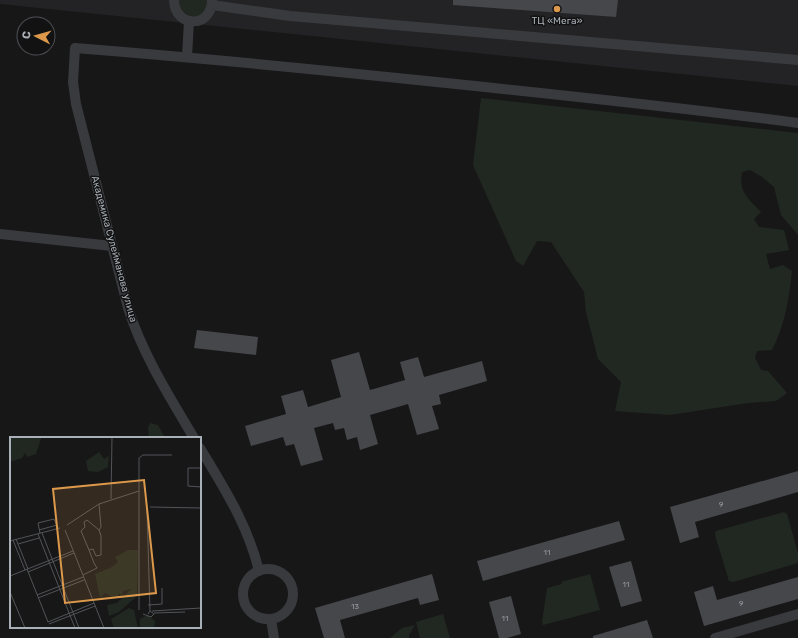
<svg xmlns="http://www.w3.org/2000/svg" width="798" height="638" font-family="Rubik,sans-serif">
<rect width="100%" height="100%" fill="#171718"/>
<!-- built -->
<path fill="#232325" d="M 0,0 L 798,0 L 798,86 L 0,4 Z"/>
<!-- green -->
<g fill="#212821">
<path d="M 179,0 L 207,0 L 206,7 L 203,13 C 194,19 189,16 181,10 Z"/>
<path d="M 481,98 L 798,133 L 798,235 L 781,215 L 774,187 L 762,177 L 750,170 L 742,172 C 739,193 747,197 761,212 L 754,219 L 759,227 L 784,230 L 789,250 L 766,254 L 770,269 L 783,265 L 792,271 C 789,299 785,324 772,350 L 757,351 L 755,358 L 761,370 L 768,371 L 787,393 L 776,401 L 748,403 L 670,415 L 615,411 L 621,382 L 598,359 L 586,312 L 584,292 L 551,242 L 537,241 L 523,266 L 516,261 L 473,165 Z"/>
<path d="M 150,423 L 158,425 L 165,438 L 149,438 L 148,428 Z"/>
<path d="M 784,512 L 787,514 L 798,553 L 798,563 L 733,582 L 729,581 L 715,535 L 716,531 Z"/>
<path d="M 590,574 L 600,610 L 543,625 L 542,622 L 547,588 L 562,584 L 561,582 Z"/>
<path d="M 443,614 L 450,638 L 420,638 L 416,622 Z"/>
<path d="M 415,625 L 409,635 L 409,638 L 390,638 L 402,628 Z"/>
</g>
<!-- building -->
<g fill="#46474b">
<path d="M 453,0 L 618,0 L 616,17 L 453,5 Z"/>
<path d="M 197,330 L 258,337 L 256,355 L 194,348 Z"/>
<path d="M 359,352 L 370,390 L 405,380 L 400,362 L 418,357 L 424,377 L 482,361 L 487,381 L 439,395 L 441,404 L 432,406 L 439,429 L 417,435 L 408,404 L 370,415 L 378,444 L 360,450 L 357,437 L 347,440 L 344,428 L 335,430 L 333,423 L 314,428 L 323,460 L 301,466 L 294,444 L 286,446 L 283,437 L 251,446 L 245,426 L 286,414 L 281,396 L 303,390 L 308,407 L 341,397 L 331,360 Z"/>
<path d="M 798,471 L 798,492 L 695,522 L 699,537 L 680,543 L 670,507 Z"/>
<path d="M 619,521 L 625,540 L 483,581 L 477,561 Z"/>
<path d="M 631,561 L 642,601 L 621,607 L 609,567 Z"/>
<path d="M 432,574 L 439,600 L 420,605 L 418,598 L 340,620 L 345,638 L 324,638 L 315,608 Z"/>
<path d="M 798,577 L 798,599 L 704,626 L 694,592 L 713,586 L 717,600 Z"/>
<path d="M 511,596 L 521,634 L 507,638 L 499,638 L 489,602 Z"/>
<path d="M 647,620 L 653,638 L 593,638 L 593,636 Z"/>
</g>
<g fill="none" stroke-linecap="round" stroke-linejoin="round">
<!-- street -->
<g stroke="#383a3d" stroke-width="10">
<path d="M 174,0 C 175,29 212,28 212,0"/>
<path d="M 212,5 L 290,16 L 798,60"/>
<path d="M 187,57 L 189,21"/>
<path d="M 0,234 L 112,246"/>
<path d="M 194,438 C 169,396 143,355 128,308 L 76,104 L 73,82 L 75,48 C 189,57 303,68 417,80 C 544,93 671,106 798,123"/>
<path d="M 200,448 C 224,488 248,525 259,571"/>
<circle cx="268" cy="594" r="25"/>
<path d="M 271,619 L 274,638"/>
<path d="M 715,638 L 798,614"/>
</g>
</g>
<!-- markers -->
<circle fill="#dc994b" stroke="#121213" stroke-width="1.5" cx="557" cy="9" r="4"/>
<g text-anchor="middle" dominant-baseline="central" stroke-width="3" stroke-linejoin="round" paint-order="stroke">
<!-- number labels -->
<g font-size="8" fill="#91969c">
<text x="721" y="504">9</text>
<text x="547" y="552">11</text>
<text x="626" y="584">11</text>
<text x="741" y="603">9</text>
<text x="355" y="606">13</text>
<text x="505" y="618">11</text>
</g>
<!-- poi labels -->
<g font-size="10" fill="#aab0b7" stroke="#121213">
<text x="557" y="21">ТЦ «Мега»</text>
</g>
<!-- street labels -->
<g font-size="10" fill="#aab0b7" stroke="#121213">
<text transform="translate(114 249) rotate(75)">Академика Сулейманова улица</text>
</g>
</g>
<!-- overview -->
<g transform="translate(10 437)">
<rect width="191" height="191" fill="#171718"/>
<path d="M 0,0 L 31,0 L 31,2 L 26,17 L 17,20 L 15,16 L 12,21 L 0,25 ZM 89,15 L 94,22 L 99,19 L 98,30 L 88,35 L 78,34 L 76,24 ZM 118,113 L 128,113 L 127,159 L 109,175 L 99,179 L 97,168 L 107,166 L 121,152 L 113,154 L 112,159 L 109,156 L 108,160 L 100,159 L 95,156 L 90,161 L 85,137 L 102,130 L 108,125 L 105,120 ZM 119,171 L 124,173 L 128,191 L 104,191 L 101,182 ZM 137,178 L 145,184 L 144,191 L 130,191 L 130,182 Z" fill="#212821"/>
<path fill="none" stroke="#525458" stroke-width="1" d="M 191,31 L 178,31 L 178,49 L 191,50M 101,62 L 102,0M 140,70 L 191,71M 137,73 L 140,174M 57,88 L 89,67 L 129,54M 29,93 L 47,88M 55,93 L 94,191M 89,93 L 91,90 L 89,67M 30,96 L 28,86 L 44,82 L 48,91M 32,96 L 69,191M 28,97 L 65,191M 6,102 L 18,132M 0,104 L 50,91M 8,107 L 29,101M 17,132 L 38,185 L 84,166M 15,133 L 63,114M 18,135 L 64,116M 73,138 L 87,131 L 84,126 L 79,113 L 71,94 L 75,90 L 74,85 L 77,83 L 89,93 L 91,99 L 91,118 L 86,119 L 83,112 L 79,113M 0,139 L 15,133 L 3,103M 0,155 L 15,191M 27,158 L 73,140M 28,161 L 74,143M 138,168 L 152,167 L 152,151M 129,173 L 129,21 L 133,18 L 162,18M 142,174 L 191,171M 144,176 L 175,175M 133,177 L 141,180 L 144,177 L 140,174 L 138,177M 39,187 L 85,169"/>
<path fill="#dc994b" fill-opacity="0.15" stroke="#dc994b" stroke-width="2" d="M 134,43 L 146,156 L 55,166 L 43,52 Z"/>
<rect width="191" height="191" fill="none" stroke="#aab0b7" stroke-width="2"/>
</g>
<!-- north arrow -->
<g transform="translate(36 36) rotate(276)"><circle r="19" fill="#121213" stroke="#4f5155"/>
<path d="M0-3L7 15L0 10L-7 15Z" fill="#dc994b"/>
<text y="-6" font-size="11" font-weight="bold" text-anchor="middle" fill="#aab0b7">С</text>
</g>
</svg>
